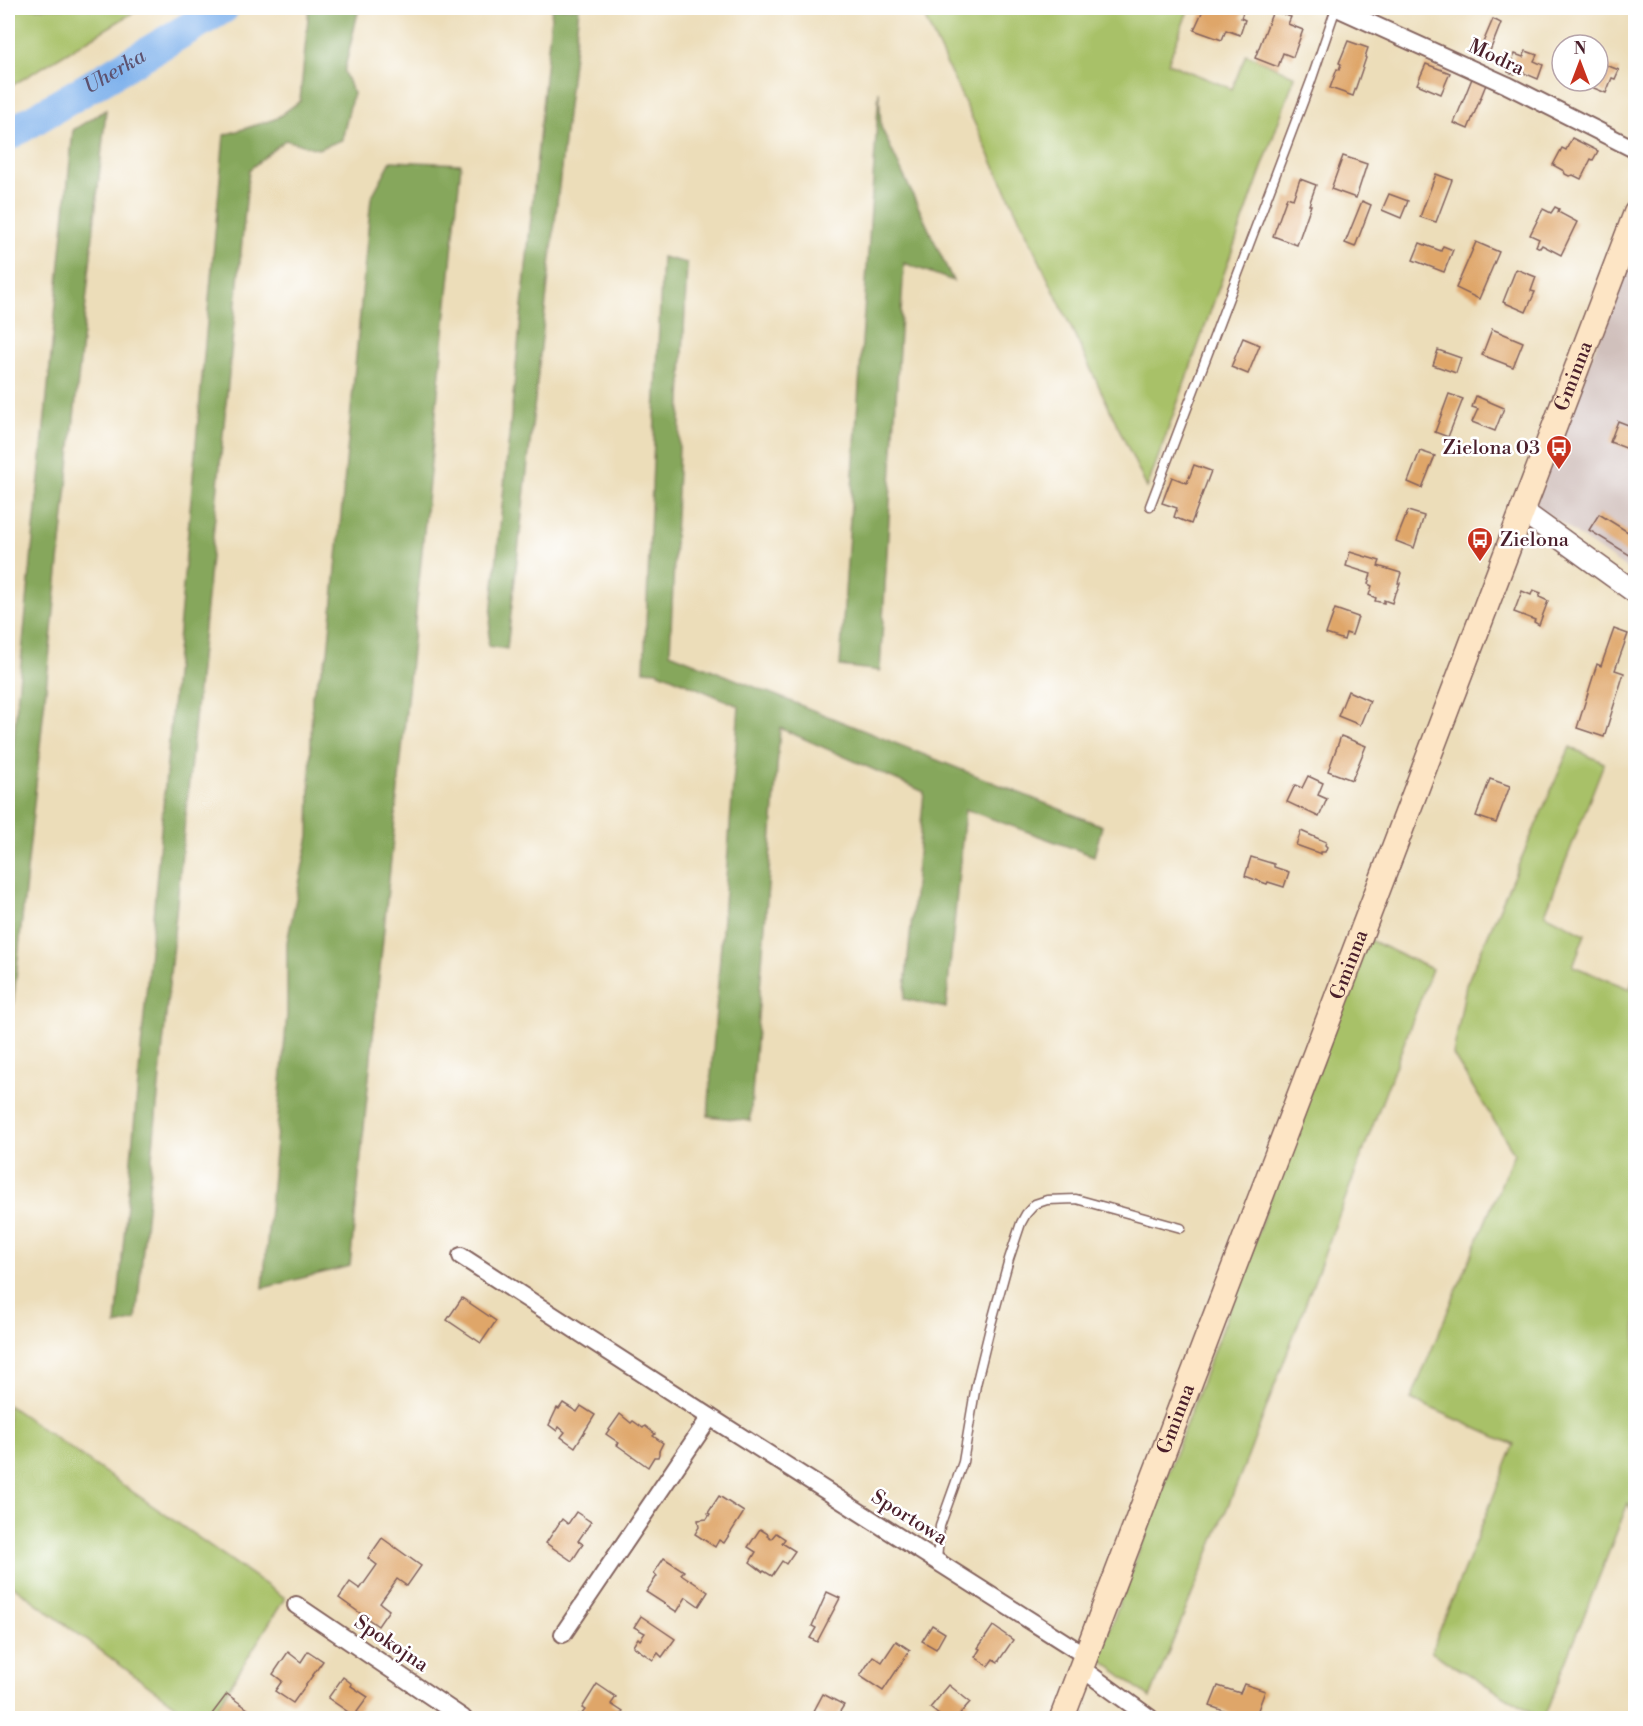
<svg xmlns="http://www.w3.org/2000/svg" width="1643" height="1726" font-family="'Libre Bodoni',serif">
<rect width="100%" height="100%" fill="#fff"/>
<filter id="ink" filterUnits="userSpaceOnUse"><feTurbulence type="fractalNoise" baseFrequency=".0167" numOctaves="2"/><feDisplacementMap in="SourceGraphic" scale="12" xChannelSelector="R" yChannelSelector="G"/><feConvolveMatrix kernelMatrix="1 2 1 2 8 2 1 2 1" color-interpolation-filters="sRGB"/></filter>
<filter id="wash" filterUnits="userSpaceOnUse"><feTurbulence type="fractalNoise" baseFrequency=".008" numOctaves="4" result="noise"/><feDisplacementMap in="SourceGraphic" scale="24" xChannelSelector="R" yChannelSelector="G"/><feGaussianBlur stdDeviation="1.35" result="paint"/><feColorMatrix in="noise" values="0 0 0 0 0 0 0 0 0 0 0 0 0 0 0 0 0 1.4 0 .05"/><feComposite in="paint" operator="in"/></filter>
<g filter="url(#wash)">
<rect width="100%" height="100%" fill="#ecddb9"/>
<!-- industrial -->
<path fill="#d0c0bc" d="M 1635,243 L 1635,575 L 1535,505 Z"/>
<!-- green -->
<g fill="#a8c167" stroke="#797049" stroke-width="1.5">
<path d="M 8,8 L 141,8 L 8,88 Z"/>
<path d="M 920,8 L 1189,8 L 1168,63 L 1232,89 L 1246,54 L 1295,76 L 1147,488 Z"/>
<path d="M 1570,747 L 1604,763 L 1545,914 L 1585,934 L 1573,966 L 1630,989 L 1635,974 L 1636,1520 L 1628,1503 L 1544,1718 L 1541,1718 L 1431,1652 L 1514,1445 L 1411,1399 L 1514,1153 L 1453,1055 L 1466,985 Z"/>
<path d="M 1367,939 L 1432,969 L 1247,1459 L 1150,1698 L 1099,1658 Z"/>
<path d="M 8,1405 L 285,1598 L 210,1718 L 192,1718 L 8,1582 Z"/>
</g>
<!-- forest -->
<g fill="#86a75c" stroke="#686344" stroke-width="1.5">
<path d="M 309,8 L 359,8 L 344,72 L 353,93 L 342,140 L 318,149 L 285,140 L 249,170 L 136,1320 L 116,1325 L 224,135 L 275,119 L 300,101 Z"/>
<path d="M 552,8 L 579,8 L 507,649 L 488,646 Z"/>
<path d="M 879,91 L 881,127 L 953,281 L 904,263 L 880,671 L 840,666 Z"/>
<path d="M 106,110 L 8,1054 L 8,796 L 73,130 Z"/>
<path d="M 391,161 L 461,164 L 350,1266 L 263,1288 L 287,1015 L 287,942 L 309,836 L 312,695 L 328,653 L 371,198 Z"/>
<path d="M 662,257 L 687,263 L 670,653 L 1102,826 L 1094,856 L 965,809 L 946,1008 L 904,999 L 924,792 L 780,728 L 750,1121 L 708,1116 L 739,706 L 657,671 L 644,670 Z"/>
</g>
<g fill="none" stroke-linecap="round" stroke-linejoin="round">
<!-- river -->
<path stroke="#80b2ec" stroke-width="32" id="s1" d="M 8,135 L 223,8"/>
</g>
<g id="blocks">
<!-- building -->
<g fill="#dfa669">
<path d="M 1204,8 L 1240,8 L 1244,9 L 1241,18 L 1245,20 L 1240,35 L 1226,30 L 1222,40 L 1194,30 Z"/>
<path d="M 1273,11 L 1291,17 L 1288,24 L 1303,30 L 1293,57 L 1283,53 L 1278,67 L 1255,58 Z"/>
<path d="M 1493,19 L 1501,23 L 1488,56 L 1479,52 Z"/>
<path d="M 1348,41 L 1368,48 L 1365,57 L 1366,58 L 1353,96 L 1330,88 L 1337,69 L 1339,70 L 1341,64 L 1339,63 Z"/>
<path d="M 1526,51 L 1537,55 L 1534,61 L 1543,65 L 1538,79 L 1517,70 L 1515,74 L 1508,72 L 1515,54 L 1523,57 Z"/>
<path d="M 1598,62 L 1619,70 L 1615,79 L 1612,78 L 1606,93 L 1584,84 L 1585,81 L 1598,81 Z"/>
<path d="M 1426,64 L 1450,73 L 1441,94 L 1417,84 Z"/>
<path d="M 1473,76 L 1487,82 L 1468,129 L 1454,123 Z"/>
<path d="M 1572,138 L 1598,151 L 1593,160 L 1591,159 L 1581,179 L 1573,175 L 1569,176 L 1565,174 L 1564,171 L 1553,165 L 1562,148 L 1566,150 Z"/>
<path d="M 1343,156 L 1367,164 L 1356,198 L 1331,189 Z"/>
<path d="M 1436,174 L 1452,180 L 1436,222 L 1420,217 Z"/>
<path d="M 1300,179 L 1316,185 L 1309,205 L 1311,205 L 1297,245 L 1273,236 L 1287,197 L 1293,199 Z"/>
<path d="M 1389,194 L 1408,201 L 1401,218 L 1382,210 Z"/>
<path d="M 1362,201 L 1371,205 L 1355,247 L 1345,243 Z"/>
<path d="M 1555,207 L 1559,209 L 1558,212 L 1577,222 L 1561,255 L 1542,245 L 1540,248 L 1536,246 L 1539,239 L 1530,235 L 1543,209 L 1551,213 Z"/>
<path d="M 1476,242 L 1499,252 L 1479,299 L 1456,288 Z"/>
<path d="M 1420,243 L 1441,251 L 1443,246 L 1453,250 L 1444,272 L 1413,260 Z"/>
<path d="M 1516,269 L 1536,277 L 1531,291 L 1535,292 L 1526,312 L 1503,302 Z"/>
<path d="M 1492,329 L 1523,342 L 1513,367 L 1482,355 Z"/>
<path d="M 1243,338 L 1260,345 L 1248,374 L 1231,367 Z"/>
<path d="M 1438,350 L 1461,358 L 1456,373 L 1433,365 Z"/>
<path d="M 1449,394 L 1463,399 L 1448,437 L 1435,432 Z"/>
<path d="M 1476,396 L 1504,408 L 1495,431 L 1472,422 L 1478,409 L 1472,407 Z"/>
<path d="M 1618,421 L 1636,428 L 1636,452 L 1610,442 Z"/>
<path d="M 1420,451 L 1435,456 L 1422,488 L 1408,482 Z"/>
<path d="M 1194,465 L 1211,471 L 1191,524 L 1174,517 L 1177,508 L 1162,503 L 1172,477 L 1187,483 Z"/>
<path d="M 1408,511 L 1424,516 L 1414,548 L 1396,541 Z"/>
<path d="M 1599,514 L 1636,537 L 1636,559 L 1589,530 Z"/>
<path d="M 1350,552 L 1380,561 L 1378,566 L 1401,573 L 1398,583 L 1400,583 L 1396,593 L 1395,593 L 1392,603 L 1384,600 L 1384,603 L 1375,601 L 1376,598 L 1369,595 L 1372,586 L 1368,584 L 1371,574 L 1346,566 Z"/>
<path d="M 1533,590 L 1541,593 L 1539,597 L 1548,601 L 1539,625 L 1534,622 L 1535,620 L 1514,612 L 1522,591 L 1531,595 Z"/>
<path d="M 1335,609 L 1358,617 L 1352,635 L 1346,633 L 1344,640 L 1326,634 Z"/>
<path d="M 1614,629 L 1628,634 L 1615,670 L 1624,673 L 1604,737 L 1577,728 L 1597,664 L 1601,666 Z"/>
<path d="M 1348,691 L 1370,701 L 1360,725 L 1338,716 Z"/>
<path d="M 1341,736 L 1366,746 L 1352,780 L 1328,771 Z"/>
<path d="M 1308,776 L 1323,783 L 1318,795 L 1327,799 L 1319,817 L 1287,802 L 1295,785 L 1302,788 Z"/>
<path d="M 1490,779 L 1510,786 L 1496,823 L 1476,816 Z"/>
<path d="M 1301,831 L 1326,842 L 1325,845 L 1327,847 L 1325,852 L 1321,852 L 1321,854 L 1296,845 Z"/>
<path d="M 1251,857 L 1274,864 L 1274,867 L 1289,872 L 1284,887 L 1268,882 L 1267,884 L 1245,876 Z"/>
<path d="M 462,1298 L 496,1321 L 481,1343 L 447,1320 Z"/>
<path d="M 563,1403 L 577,1412 L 581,1406 L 595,1415 L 575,1447 L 561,1437 L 565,1432 L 559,1427 L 557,1431 L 549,1425 L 557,1408 L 559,1409 Z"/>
<path d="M 620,1414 L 631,1423 L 633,1421 L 643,1428 L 645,1426 L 655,1434 L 653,1436 L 663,1443 L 659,1451 L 659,1454 L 658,1457 L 654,1457 L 648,1467 L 617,1445 L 619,1443 L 606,1434 Z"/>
<path d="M 719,1496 L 744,1512 L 724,1543 L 719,1540 L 715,1547 L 695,1534 L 699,1527 L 698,1520 L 707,1519 L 710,1514 L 708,1513 Z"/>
<path d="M 576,1512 L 591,1522 L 578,1541 L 583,1544 L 572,1561 L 546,1543 L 562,1519 L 568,1524 Z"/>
<path d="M 760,1529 L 768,1534 L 767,1536 L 771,1539 L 776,1533 L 785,1539 L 782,1543 L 795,1551 L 786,1564 L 782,1561 L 772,1576 L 764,1571 L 763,1572 L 750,1562 L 756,1552 L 748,1547 Z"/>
<path d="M 382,1538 L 421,1566 L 407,1586 L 397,1579 L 380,1603 L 389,1610 L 378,1626 L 339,1598 L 350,1582 L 360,1589 L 377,1565 L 368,1558 Z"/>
<path d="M 664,1558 L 684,1571 L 681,1574 L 708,1592 L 699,1606 L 686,1597 L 677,1612 L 646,1592 L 657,1576 L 654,1573 Z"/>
<path d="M 827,1592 L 840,1598 L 817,1642 L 810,1638 L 816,1628 L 812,1626 Z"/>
<path d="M 641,1616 L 675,1639 L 662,1657 L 658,1653 L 653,1660 L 633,1646 L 638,1638 L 640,1640 L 645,1633 L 634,1627 Z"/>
<path d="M 932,1625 L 945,1633 L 936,1649 L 922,1641 Z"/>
<path d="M 993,1626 L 1013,1640 L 998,1662 L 993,1659 L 988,1666 L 975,1657 L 980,1649 L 978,1648 Z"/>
<path d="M 896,1641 L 910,1650 L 883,1691 L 860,1676 L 873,1656 L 882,1662 Z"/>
<path d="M 308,1651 L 323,1661 L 293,1703 L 275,1691 L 282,1681 L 273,1674 L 288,1652 L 301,1662 Z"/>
<path d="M 343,1677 L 352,1684 L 351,1686 L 368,1697 L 354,1716 L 328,1698 Z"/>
<path d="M 597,1684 L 616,1697 L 611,1704 L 623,1712 L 618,1718 L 575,1718 L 578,1714 L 581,1715 L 585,1710 L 582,1708 Z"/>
<path d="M 1244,1684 L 1265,1691 L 1255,1718 L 1232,1718 L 1234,1713 L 1232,1714 L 1210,1706 L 1218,1686 L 1240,1693 Z"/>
<path d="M 949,1685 L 970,1702 L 956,1718 L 943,1718 L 930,1708 Z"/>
<path d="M 227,1694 L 259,1717 L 258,1718 L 209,1718 Z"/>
<path d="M 823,1694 L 844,1705 L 836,1718 L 828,1718 L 814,1711 Z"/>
</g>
</g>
</g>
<g filter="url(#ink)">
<use href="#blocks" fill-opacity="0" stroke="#83625d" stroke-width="1.5"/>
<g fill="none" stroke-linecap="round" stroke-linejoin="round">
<defs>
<g id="service">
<path d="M 1150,506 L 1311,81 L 1336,8"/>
<path d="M 937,1560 L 940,1526 L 963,1462 L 976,1385 L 990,1328 L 1009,1259 L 1021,1223 L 1026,1214 L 1035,1204 L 1047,1200 L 1076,1199 L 1181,1228"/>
</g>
<g id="minor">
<path d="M 1337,8 L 1507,85 L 1636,150"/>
<path d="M 461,1256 L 710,1417 L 1086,1656"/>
<path d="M 296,1605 L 463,1718"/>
<path d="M 563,1634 L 710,1417"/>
<path d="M 1081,1668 L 1150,1718"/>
</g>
<path id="tertiary" d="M 1521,510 L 1636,593"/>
<g id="secondary">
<path id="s2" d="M 1062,1718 L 1636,213"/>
</g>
</defs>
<!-- service casing -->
<use href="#service" stroke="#83625d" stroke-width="11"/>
<!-- minor casing -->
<use href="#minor" stroke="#83625d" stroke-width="20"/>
<!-- tertiary casing -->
<use href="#tertiary" stroke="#83625d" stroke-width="24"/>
<!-- secondary casing -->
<use href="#secondary" stroke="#83625d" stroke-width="27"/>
<!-- service -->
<use href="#service" stroke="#fff" stroke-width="8"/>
<!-- minor -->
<use href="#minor" stroke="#fff" stroke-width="16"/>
<!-- tertiary -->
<use href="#tertiary" stroke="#fff" stroke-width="21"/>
<!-- secondary -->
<use href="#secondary" stroke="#fde5c5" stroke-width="24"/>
</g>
</g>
<!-- icons -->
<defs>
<symbol id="bus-pin" viewBox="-11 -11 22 30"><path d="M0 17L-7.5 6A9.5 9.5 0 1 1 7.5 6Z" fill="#c8321e" stroke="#fff"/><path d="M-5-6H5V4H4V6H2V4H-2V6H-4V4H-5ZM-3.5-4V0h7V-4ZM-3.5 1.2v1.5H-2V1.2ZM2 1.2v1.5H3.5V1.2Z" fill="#fff"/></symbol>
</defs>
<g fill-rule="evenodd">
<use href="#bus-pin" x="1544" y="433" width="30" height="40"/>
<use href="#bus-pin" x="1465" y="525" width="30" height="40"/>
</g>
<g text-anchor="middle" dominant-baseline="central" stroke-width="5" stroke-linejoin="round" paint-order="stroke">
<!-- street labels -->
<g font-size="20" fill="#4a1f2b" stroke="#fff">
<text transform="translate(1496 58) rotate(25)">Modra</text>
<text stroke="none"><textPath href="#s2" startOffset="1436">Gminna</textPath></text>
<text stroke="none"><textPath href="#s2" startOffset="806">Gminna</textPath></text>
<text stroke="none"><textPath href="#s2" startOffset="320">Gminna</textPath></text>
<text transform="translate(909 1518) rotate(32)">Sportowa</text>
<text transform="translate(391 1644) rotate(34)">Spokojna</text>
</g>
<!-- poi labels -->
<g font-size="20" fill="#4a1f2b" stroke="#fff" text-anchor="end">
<text x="1540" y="448">Zielona 03</text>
<text x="1500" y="540" text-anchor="start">Zielona</text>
</g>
<!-- water labels -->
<g font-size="21" font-style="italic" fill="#5d526f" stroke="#fff">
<text stroke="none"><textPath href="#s1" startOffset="124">Uherka</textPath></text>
</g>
</g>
<!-- margin -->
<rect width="1643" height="1726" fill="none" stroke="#fff" stroke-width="30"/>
<!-- north arrow -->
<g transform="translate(1580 63)"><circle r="28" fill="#ffffff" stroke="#b7a5aa" stroke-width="1.5"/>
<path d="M0-4.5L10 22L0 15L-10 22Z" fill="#c8321e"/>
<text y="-9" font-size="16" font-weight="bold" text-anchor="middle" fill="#4a1f2b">N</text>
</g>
</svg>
